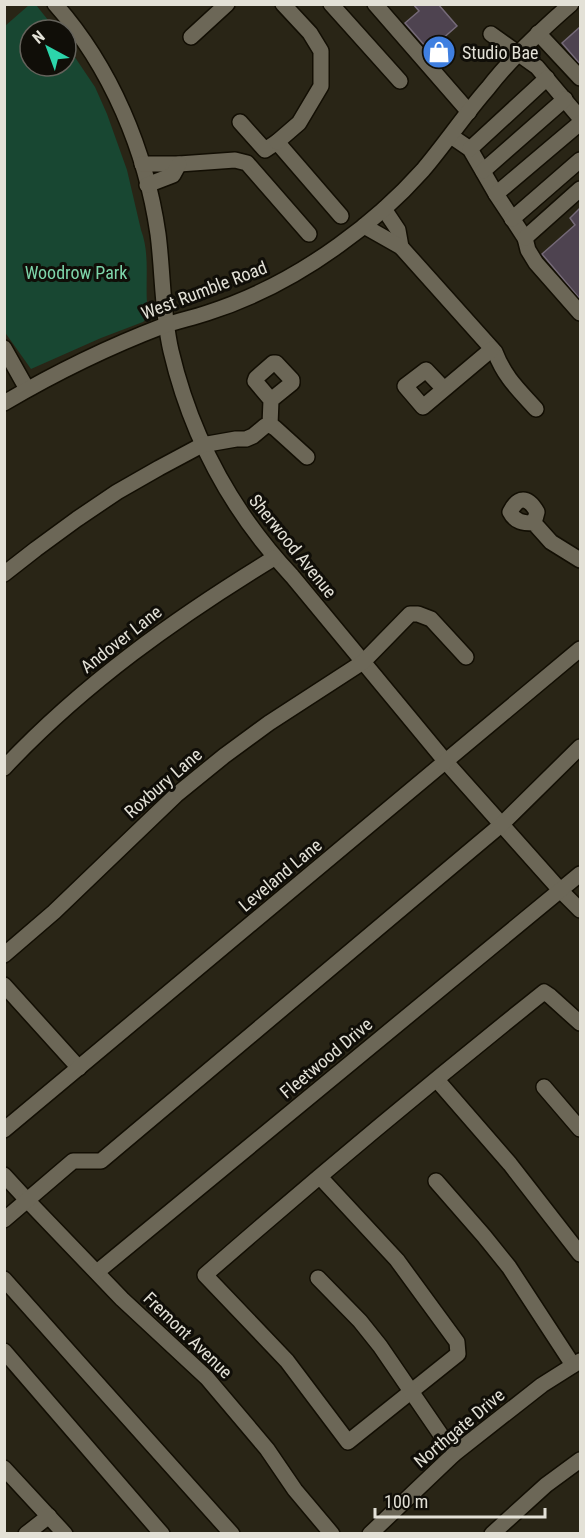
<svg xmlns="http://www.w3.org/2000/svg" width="585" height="1538" font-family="'Roboto Condensed',sans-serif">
<rect width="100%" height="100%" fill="#292516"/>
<!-- green -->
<path fill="#184732" d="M 29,5 L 36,5 L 56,30 L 30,30 L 30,66 L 66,66 L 66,44 L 95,87 L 107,114 L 127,170 L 141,230 C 151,256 144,286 148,313 L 147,318 L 143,322 L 101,338 L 31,369 L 4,331 L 5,26 Z"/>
<!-- building -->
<g fill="#4e4350" stroke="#756a78" stroke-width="1.5">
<path d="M 413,4 L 438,4 L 457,26 L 441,40 L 452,52 L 440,63 L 405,23 L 419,11 Z"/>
<path d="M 580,27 L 580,64 L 562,43 Z"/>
<path d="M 580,208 L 580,299 L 542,254 L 575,225 L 570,218 Z"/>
</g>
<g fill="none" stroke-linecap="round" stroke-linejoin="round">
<defs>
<g id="minor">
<path d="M 55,4 C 111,67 146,151 158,234 C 163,273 162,312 171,351 C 191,436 232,512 292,576 L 446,762 L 560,890 L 580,910"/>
<path d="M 331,4 L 400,81"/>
<path d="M 375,4 L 469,112"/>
<path d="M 538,33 L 580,78"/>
<path d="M 491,34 L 537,67 L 580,118"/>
<path d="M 191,37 L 227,4"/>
<path d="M 240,122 L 265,150 L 277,142 L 341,216"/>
<path d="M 451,136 L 470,149 L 496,194 L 525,238 L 528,250 L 536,263 L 580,313"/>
<path d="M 277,142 L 299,123 L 321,86 L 321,51 L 310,33 L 283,4"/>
<path d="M 470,149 L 547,78"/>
<path d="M 142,164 L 179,164 L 235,160 L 247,163 L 309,234"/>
<path d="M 483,171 L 565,99"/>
<path d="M 147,185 L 173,175 L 179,164"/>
<path d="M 496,194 L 580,123"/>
<path d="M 384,209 L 398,230 L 401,247"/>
<path d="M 512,219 L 580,160"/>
<path d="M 364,226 L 401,247 L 495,352 C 505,378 519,390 536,409"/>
<path d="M 525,238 L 580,189"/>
<path d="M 4,348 L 27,389"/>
<path d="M 444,389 L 426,370 L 405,386 L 423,407 L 492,349"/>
<path d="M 4,403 C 55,373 108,347 163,326 C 177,321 192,318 207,313 C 254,298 299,274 339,245 C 370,223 398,198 423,170 C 446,143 465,114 488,88 C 512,57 541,30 571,4"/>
<path d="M 270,425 L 271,400 L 255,381 L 256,378 L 273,363 L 276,363 L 292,380 L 292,383 L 271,400"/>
<path d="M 534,523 C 523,523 515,522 510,512 C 518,496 528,496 537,512 L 534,523 L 551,542 L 580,560"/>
<path d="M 4,574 L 36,549 L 77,519 L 117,492 L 159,468 L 202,445 L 236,439 L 246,439 L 253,436 L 265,426 L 270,425 L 275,428 L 307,457"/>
<path d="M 4,768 C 83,684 177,617 274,558"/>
<path d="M 4,955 L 54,912 L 176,795 L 224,756 L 269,723 L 363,662 L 410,614 L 418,614 L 431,619 L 466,657"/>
<path d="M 4,985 L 79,1068"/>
<path d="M 437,1080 L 510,1164 L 580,1254"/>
<path d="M 544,1087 L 580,1129"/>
<path d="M 4,1130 L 580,649"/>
<path d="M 4,1175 L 27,1200 L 122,1299 L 207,1378 L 267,1449 L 295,1490 L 332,1534"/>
<path d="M 320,1177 L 397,1260 L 457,1342 L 458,1354 L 348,1442 L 287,1361 L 205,1275 C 316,1178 429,1084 544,992 L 550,996 L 580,1023"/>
<path d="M 436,1181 L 484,1236 L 509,1267 L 573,1365"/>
<path d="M 4,1220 L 73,1161 L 101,1161 L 502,824 L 580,747"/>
<path d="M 97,1272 L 580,874"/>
<path d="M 318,1278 L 360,1321 L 380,1346 L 454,1454"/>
<path d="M 4,1279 L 78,1362 L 232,1534"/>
<path d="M 4,1351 L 162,1534"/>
<path d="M 4,1468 L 65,1534"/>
<path d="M 26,1534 L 49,1516"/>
<path d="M 370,1534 L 454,1454 L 542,1385 L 580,1361"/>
<path d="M 492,1534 L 546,1485 L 580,1460"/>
</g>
</defs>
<!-- minor casing -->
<use href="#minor" stroke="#120e03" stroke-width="18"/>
<!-- minor -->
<use href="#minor" stroke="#6c6757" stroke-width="15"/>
</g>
<!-- icons -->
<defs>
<symbol id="shop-disc" viewBox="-11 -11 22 22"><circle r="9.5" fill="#3f7fe0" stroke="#100e08"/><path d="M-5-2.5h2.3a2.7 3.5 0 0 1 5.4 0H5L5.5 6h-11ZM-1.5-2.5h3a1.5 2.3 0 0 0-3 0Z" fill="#fff"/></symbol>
</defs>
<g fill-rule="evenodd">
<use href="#shop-disc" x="420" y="33" width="38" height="38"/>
</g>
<g text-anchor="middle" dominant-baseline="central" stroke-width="6" stroke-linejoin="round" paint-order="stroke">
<!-- poi labels -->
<g font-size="18" fill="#e3e1d7" stroke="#100e08" text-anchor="start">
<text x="462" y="52">Studio Bae</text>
</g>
<!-- park labels -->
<g font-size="18" fill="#7ed5aa" stroke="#100e08">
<text x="76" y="272">Woodrow Park</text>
</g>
<!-- street labels -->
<g font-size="18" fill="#e3e1d7" stroke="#100e08">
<text transform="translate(204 290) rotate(-21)">West Rumble Road</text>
<text transform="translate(293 546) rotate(51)">Sherwood Avenue</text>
<text transform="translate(121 639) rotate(-38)">Andover Lane</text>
<text transform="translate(163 783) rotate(-41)">Roxbury Lane</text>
<text transform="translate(280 875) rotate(-40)">Leveland Lane</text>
<text transform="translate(326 1058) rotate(-40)">Fleetwood Drive</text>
<text transform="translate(188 1335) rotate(44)">Fremont Avenue</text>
<text transform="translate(459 1428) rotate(-40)">Northgate Drive</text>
</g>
</g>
<!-- border -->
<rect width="585" height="1538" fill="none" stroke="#e3e1d7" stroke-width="12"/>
<!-- north arrow -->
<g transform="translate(48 48) rotate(319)"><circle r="28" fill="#100e08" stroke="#64625b" stroke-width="1.5"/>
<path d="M0-4.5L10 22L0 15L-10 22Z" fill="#2cd5ab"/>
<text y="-9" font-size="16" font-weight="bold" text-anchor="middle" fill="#e3e1d7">N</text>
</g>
<!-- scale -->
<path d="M375 1508v9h170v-9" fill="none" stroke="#e3e1d7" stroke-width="3"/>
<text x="384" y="1508" font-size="18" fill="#e3e1d7" stroke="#100e08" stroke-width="4.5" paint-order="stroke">100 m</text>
</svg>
